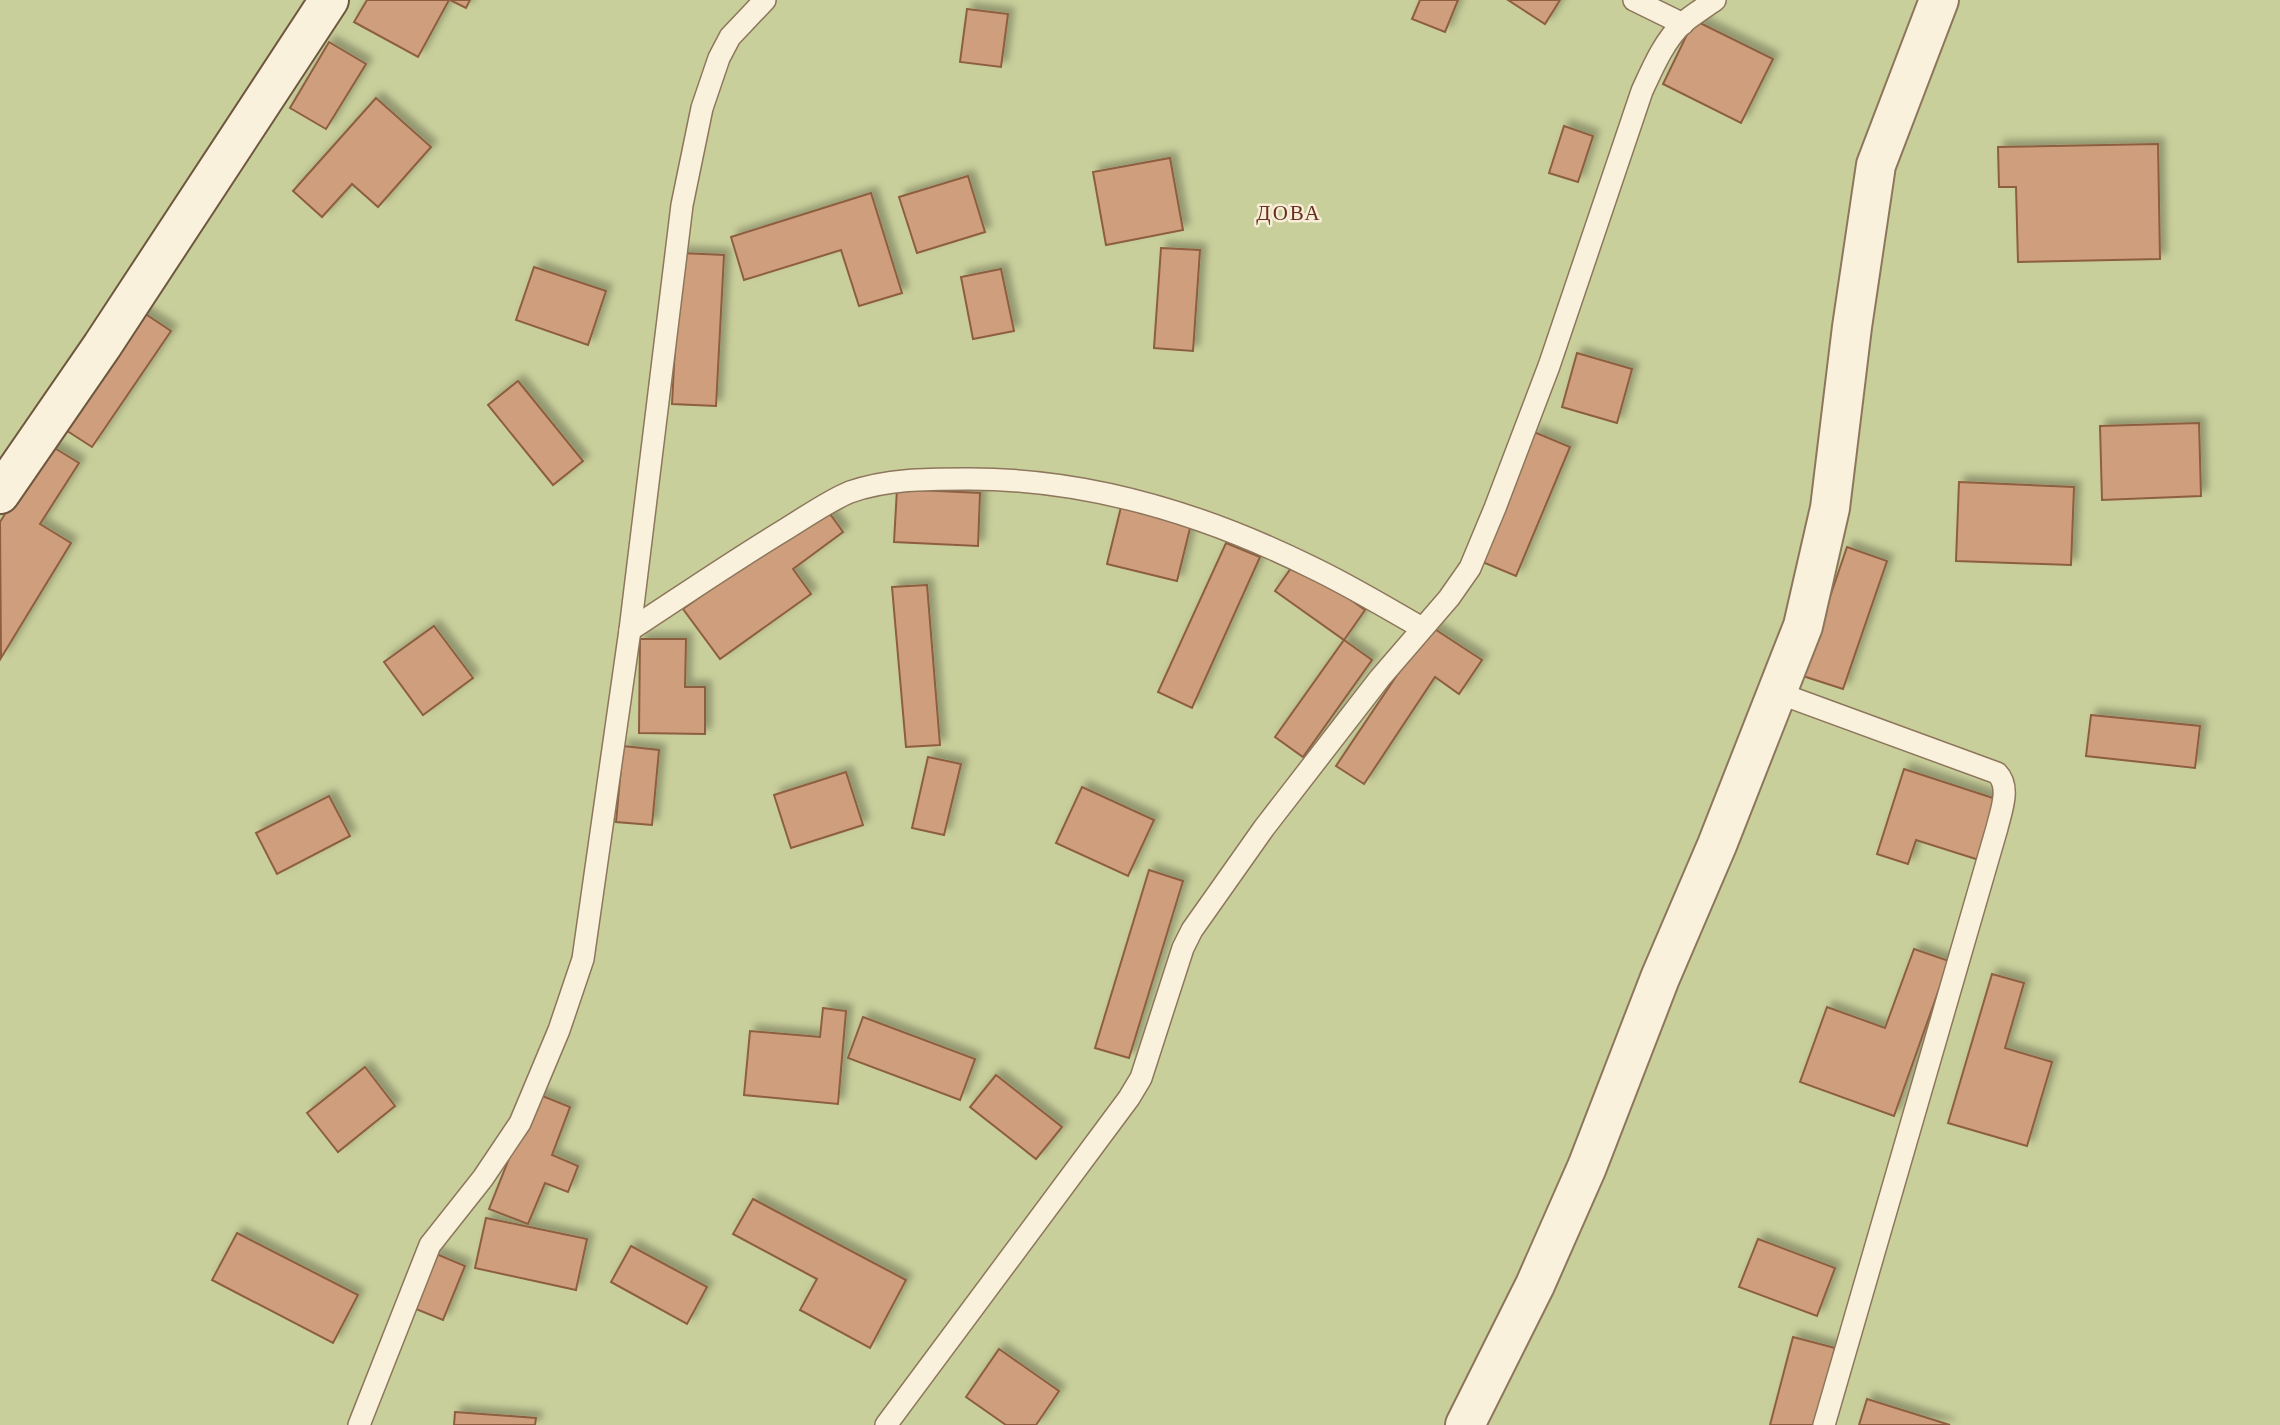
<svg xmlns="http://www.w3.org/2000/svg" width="2280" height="1425" font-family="'Times New Roman',serif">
<defs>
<filter id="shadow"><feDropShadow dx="6" dy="-6" stdDeviation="3.5" flood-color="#0004"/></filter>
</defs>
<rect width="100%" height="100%" fill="#f0e4c8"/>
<!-- green -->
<rect fill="#c9cf9b" x="0" y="0" width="2280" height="1425"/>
<!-- building -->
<g fill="#cf9f7d" stroke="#8d5f41" stroke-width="2" filter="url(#shadow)">
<path d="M 367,0 L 449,0 L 418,57 L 354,22 Z"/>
<path d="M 450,0 L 470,0 L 466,8 Z"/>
<path d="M 1420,0 L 1458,0 L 1445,32 L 1412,19 Z"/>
<path d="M 1508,0 L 1560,0 L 1545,24 Z"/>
<path d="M 967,9 L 1008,14 L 1001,67 L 960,62 Z"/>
<path d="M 1694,20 L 1773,59 L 1741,123 L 1663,84 Z"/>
<path d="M 329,42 L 366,64 L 326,129 L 290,108 Z"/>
<path d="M 376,98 L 431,147 L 378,207 L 352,184 L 322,217 L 293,191 Z"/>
<path d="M 1564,126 L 1593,136 L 1578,182 L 1549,173 Z"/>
<path d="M 2158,144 L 2160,259 L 2018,262 L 2016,187 L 1999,187 L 1998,147 Z"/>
<path d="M 1170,158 L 1183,230 L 1106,245 L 1093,172 Z"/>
<path d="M 968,176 L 985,232 L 917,253 L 899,197 Z"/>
<path d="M 871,193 L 902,293 L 859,306 L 841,250 L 744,280 L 731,237 Z"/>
<path d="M 1161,248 L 1200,250 L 1193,351 L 1154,348 Z"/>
<path d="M 680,253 L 724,255 L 716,406 L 672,404 Z"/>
<path d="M 534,267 L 606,291 L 588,345 L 516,320 Z"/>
<path d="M 1001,269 L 1014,331 L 973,339 L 961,277 Z"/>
<path d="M 138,309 L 171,331 L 92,447 L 58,425 Z"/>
<path d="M 1577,353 L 1632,369 L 1617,423 L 1562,407 Z"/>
<path d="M 518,381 L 583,461 L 553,485 L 488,405 Z"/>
<path d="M 2199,423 L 2201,496 L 2102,500 L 2100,426 Z"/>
<path d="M 1534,432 L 1570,447 L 1516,576 L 1480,561 Z"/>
<path d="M 48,444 L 79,463 L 40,524 L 71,543 L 1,658 L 0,522 Z"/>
<path d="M 1959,482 L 2074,487 L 2071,565 L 1956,561 Z"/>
<path d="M 897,489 L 980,493 L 978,546 L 894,542 Z"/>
<path d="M 825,507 L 843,532 L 793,569 L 811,594 L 720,659 L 683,609 Z"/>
<path d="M 1121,507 L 1191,524 L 1177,581 L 1107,564 Z"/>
<path d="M 1226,543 L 1260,557 L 1192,708 L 1158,692 Z"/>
<path d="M 1847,547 L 1887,561 L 1843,689 L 1803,676 Z"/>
<path d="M 1296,561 L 1365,610 L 1344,640 L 1275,591 Z"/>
<path d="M 927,585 L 940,745 L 906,747 L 892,587 Z"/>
<path d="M 434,626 L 473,678 L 423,715 L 384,662 Z"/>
<path d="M 1430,626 L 1482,660 L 1459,694 L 1435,677 L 1364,784 L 1336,766 Z"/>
<path d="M 640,639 L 686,639 L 685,687 L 705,687 L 705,734 L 639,733 Z"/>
<path d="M 1344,640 L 1372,660 L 1303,757 L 1275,737 Z"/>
<path d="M 2091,715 L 2200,726 L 2195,768 L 2086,756 Z"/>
<path d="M 623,746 L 659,750 L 652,825 L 616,822 Z"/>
<path d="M 928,757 L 961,764 L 944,835 L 912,828 Z"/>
<path d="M 1904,769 L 1999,800 L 1979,860 L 1916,840 L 1908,864 L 1877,854 Z"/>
<path d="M 846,772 L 863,825 L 791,848 L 774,795 Z"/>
<path d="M 1082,787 L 1154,820 L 1128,876 L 1056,843 Z"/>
<path d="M 329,796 L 350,836 L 277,874 L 256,833 Z"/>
<path d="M 1149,870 L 1183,881 L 1129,1058 L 1095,1048 Z"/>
<path d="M 1914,949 L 1949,961 L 1894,1116 L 1800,1082 L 1827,1007 L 1885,1028 Z"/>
<path d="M 1992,974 L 2024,983 L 2005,1048 L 2052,1062 L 2027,1146 L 1948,1123 Z"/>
<path d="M 823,1008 L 846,1011 L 838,1104 L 744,1095 L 750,1031 L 820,1037 Z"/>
<path d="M 863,1017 L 975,1059 L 960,1100 L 848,1058 Z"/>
<path d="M 365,1067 L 395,1106 L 338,1152 L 307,1113 Z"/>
<path d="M 996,1075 L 1062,1127 L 1036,1159 L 970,1107 Z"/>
<path d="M 535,1093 L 570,1107 L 552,1155 L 578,1166 L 568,1192 L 545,1183 L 528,1224 L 489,1209 Z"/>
<path d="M 753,1199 L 906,1280 L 870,1348 L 800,1310 L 817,1279 L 733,1234 Z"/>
<path d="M 486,1218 L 587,1239 L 576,1290 L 475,1268 Z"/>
<path d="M 237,1233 L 358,1295 L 333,1343 L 212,1280 Z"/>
<path d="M 1758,1239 L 1835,1268 L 1817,1316 L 1739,1287 Z"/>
<path d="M 631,1246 L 707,1287 L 687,1324 L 611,1282 Z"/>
<path d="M 434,1253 L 465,1266 L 443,1320 L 411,1307 Z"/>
<path d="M 1793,1337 L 1835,1348 L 1814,1425 L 1770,1425 Z"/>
<path d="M 999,1349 L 1059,1391 L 1036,1425 L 1006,1425 L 966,1397 Z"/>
<path d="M 1867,1399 L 1950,1425 L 1859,1425 Z"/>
<path d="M 455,1412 L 536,1418 L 535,1425 L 454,1425 Z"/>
</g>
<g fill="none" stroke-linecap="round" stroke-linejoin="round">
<defs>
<g id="lane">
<path d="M 1634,0 L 1683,24"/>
<path d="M 630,630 C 682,596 733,561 786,529 C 806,517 828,501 850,492 C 887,479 926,479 965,479 C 1087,478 1202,513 1311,567 C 1349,585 1385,607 1422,628"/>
<path d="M 1776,692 L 1997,773 C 2011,787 2001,811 1997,828 L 1824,1425"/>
<path d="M 359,1425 L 430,1245 L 483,1178 L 520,1123 L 559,1030 L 583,959 L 630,630 L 682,205 L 702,108 L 719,58 L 730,37 L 765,0"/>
<path d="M 886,1425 L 1129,1098 L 1141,1078 L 1183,948 L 1192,930 L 1264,828 L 1380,678 L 1449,598 L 1470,568 L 1495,508 L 1549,366 L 1642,91 C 1653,67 1664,41 1683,23 C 1692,15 1704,8 1715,0"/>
</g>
<path id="street" d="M 1465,1425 L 1535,1285 L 1587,1167 L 1660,978 L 1717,845 L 1803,626 L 1830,508 L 1852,327 L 1876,165 L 1939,0"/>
<path id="secondary" d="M 0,494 L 102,346 L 329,0"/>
</defs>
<!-- lane casing -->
<use href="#lane" stroke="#8d765c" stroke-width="24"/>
<!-- street casing -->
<use href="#street" stroke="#8d765c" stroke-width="42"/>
<!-- secondary casing -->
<use href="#secondary" stroke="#6f573f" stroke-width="42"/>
<!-- lane -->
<use href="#lane" stroke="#faf1dc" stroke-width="21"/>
<!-- street -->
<use href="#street" stroke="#faf1dc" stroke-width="38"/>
<!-- secondary -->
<use href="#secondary" stroke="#faf1dc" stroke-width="38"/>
</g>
<g text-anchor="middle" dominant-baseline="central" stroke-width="5" stroke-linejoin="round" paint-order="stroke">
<!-- quarter labels -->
<g font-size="21" letter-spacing="2" fill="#6b2e1e" stroke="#f7eed8">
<text x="1289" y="213">ДОВА</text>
</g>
</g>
</svg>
